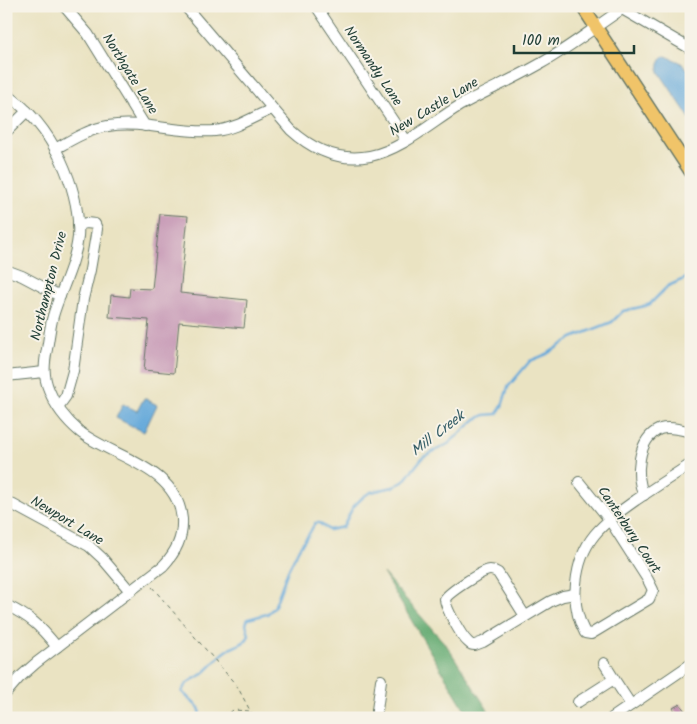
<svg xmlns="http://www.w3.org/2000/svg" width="697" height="724" font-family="Kalam,sans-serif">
<rect width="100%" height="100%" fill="#f7f3e8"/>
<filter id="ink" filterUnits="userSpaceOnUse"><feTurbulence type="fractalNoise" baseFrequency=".02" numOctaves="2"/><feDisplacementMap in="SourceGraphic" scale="10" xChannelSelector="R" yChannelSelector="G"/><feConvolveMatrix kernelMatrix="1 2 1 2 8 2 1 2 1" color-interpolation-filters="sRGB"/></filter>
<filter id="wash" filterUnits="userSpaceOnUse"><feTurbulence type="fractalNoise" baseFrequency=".0096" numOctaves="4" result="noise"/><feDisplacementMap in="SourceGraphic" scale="20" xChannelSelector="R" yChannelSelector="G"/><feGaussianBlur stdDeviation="1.12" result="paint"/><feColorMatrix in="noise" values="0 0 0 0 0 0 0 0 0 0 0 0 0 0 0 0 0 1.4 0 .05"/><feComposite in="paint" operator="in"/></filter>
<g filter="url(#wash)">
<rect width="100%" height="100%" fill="#eae3c2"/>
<!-- forest -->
<path fill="#65ab72" stroke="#427453" d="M 383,573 L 447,646 L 493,718 L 470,718 Z"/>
<!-- water -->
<g fill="#65a9da" stroke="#427387">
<path d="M 666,56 L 680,62 L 691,72 L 691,120 L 659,72 C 658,66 659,63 662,57 Z"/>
<path d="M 144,398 L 157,405 L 144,432 L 116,418 L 123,404 L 137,411 Z"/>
</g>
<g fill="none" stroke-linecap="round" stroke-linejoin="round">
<!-- stream -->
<path stroke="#65a9da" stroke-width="2.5" d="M 198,718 L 200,711 L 199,708 L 182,692 C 185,681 194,680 202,674 C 212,667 218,656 228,650 C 236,645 246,644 249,635 L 246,624 L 248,619 L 267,614 L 274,608 L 288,570 L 299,548 L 309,534 L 315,523 L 319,523 L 329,530 L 343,527 L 353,507 L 364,496 L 371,492 L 393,487 L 403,482 L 423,457 L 448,444 L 476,419 L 485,415 L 497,414 L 502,406 L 508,387 L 530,361 L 547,354 L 572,338 L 612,322 L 623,311 L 645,306 L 650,304 L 668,286 L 691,276"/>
</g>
<g id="blocks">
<!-- building -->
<g fill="#c494b3">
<path d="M 160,214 L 188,216 L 180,293 L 247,300 L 244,328 L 179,322 L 174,373 L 144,370 L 149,320 L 109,317 L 111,295 L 129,297 L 130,288 L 152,289 Z"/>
<path d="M 680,704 L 687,714 L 680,718 L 673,708 Z"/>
</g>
</g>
</g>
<g filter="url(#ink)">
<use href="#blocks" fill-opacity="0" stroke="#676" stroke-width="1"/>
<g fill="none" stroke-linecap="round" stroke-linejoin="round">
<defs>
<g id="minor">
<path d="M 64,6 L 88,34 L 145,126"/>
<path d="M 185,6 L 291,130 C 313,150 339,162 370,156 C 403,149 431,123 459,106 C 486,91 514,79 540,64 C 569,48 595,27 622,9 L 691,49"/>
<path d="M 316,6 L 406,140"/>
<path d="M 6,94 C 30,110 49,135 61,160 C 72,184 80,211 78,237 C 75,265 61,289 53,316 C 50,327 49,338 47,349 C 44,364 43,376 49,390 C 55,406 67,421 80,432 C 114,458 177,467 182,519 C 183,538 176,552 163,566 L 36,663 L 19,678 L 6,693"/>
<path d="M 6,132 L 27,111"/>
<path d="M 55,149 C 71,140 89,129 108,126 C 143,120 179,134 215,131 C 235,129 253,117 272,109"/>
<path d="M 6,270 L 22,276 L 60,296"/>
<path d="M 6,376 L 44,372"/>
<path d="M 58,407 L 66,396 L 73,371 L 83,299 L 90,270 L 97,229 L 95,224 L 86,223 L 78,225"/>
<path d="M 579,482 L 609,519 L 648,580 L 653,590 L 649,599 L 591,634 L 585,633 C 577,618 574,602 576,584 C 580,540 602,524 636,500 C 654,488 672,476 691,464"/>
<path d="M 644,495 C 635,476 637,439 660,429 C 670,426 682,430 691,432"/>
<path d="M 6,501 L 89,546 L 102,558 L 130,591"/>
<path d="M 6,605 C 32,618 39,625 57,647"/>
<path d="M 525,616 L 498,573 C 495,571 494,570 490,570 C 483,570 449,592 445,599 C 445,607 461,636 468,642 C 471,645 472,645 475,645 L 483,642 L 551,601 L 563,596 L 575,594"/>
<path d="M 604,663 L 614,679"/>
<path d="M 578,702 L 614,679 L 631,705"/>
<path d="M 376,718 L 381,680"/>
<path d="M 612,718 L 691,664"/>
</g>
<path id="major" d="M 582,6 L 691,172"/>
</defs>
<!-- minor casing -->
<use href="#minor" stroke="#676" stroke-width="12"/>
<!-- major casing -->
<use href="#major" stroke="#676" stroke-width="15"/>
<!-- path -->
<g stroke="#676" stroke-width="1" stroke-dasharray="4 4" stroke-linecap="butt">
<path d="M 152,587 L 237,686 L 254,718"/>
<path d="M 224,718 L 233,710 L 249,711"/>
</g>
<!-- minor -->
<use href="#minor" stroke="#fff" stroke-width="10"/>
<!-- major -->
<use href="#major" stroke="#f0c469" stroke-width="12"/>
</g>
</g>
<g text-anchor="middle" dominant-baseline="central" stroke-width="4" stroke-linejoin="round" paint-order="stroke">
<!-- street labels -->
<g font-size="14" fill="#1f3d34" stroke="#f7f3e8">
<text transform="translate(373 66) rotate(56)">Normandy Lane</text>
<text transform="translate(130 74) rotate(58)">Northgate Lane</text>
<text transform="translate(434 107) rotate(-31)">New Castle Lane</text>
<text transform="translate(49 286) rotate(-76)">Northampton Drive</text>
<text transform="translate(67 521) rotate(31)">Newport Lane</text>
<text transform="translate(629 530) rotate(56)">Canterbury Court</text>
</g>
<!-- water labels -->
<g font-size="15" font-style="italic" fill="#345d66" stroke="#f7f3e8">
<text transform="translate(438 434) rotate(-38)">Mill Creek</text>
</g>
</g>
<!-- margin -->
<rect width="697" height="724" fill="none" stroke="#f7f3e8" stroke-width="25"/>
<!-- scale -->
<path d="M514 45v8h120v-8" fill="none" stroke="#1f3d34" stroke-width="2.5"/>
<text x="522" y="45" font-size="15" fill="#1f3d34" stroke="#f7f3e8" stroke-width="4" paint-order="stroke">100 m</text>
</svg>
